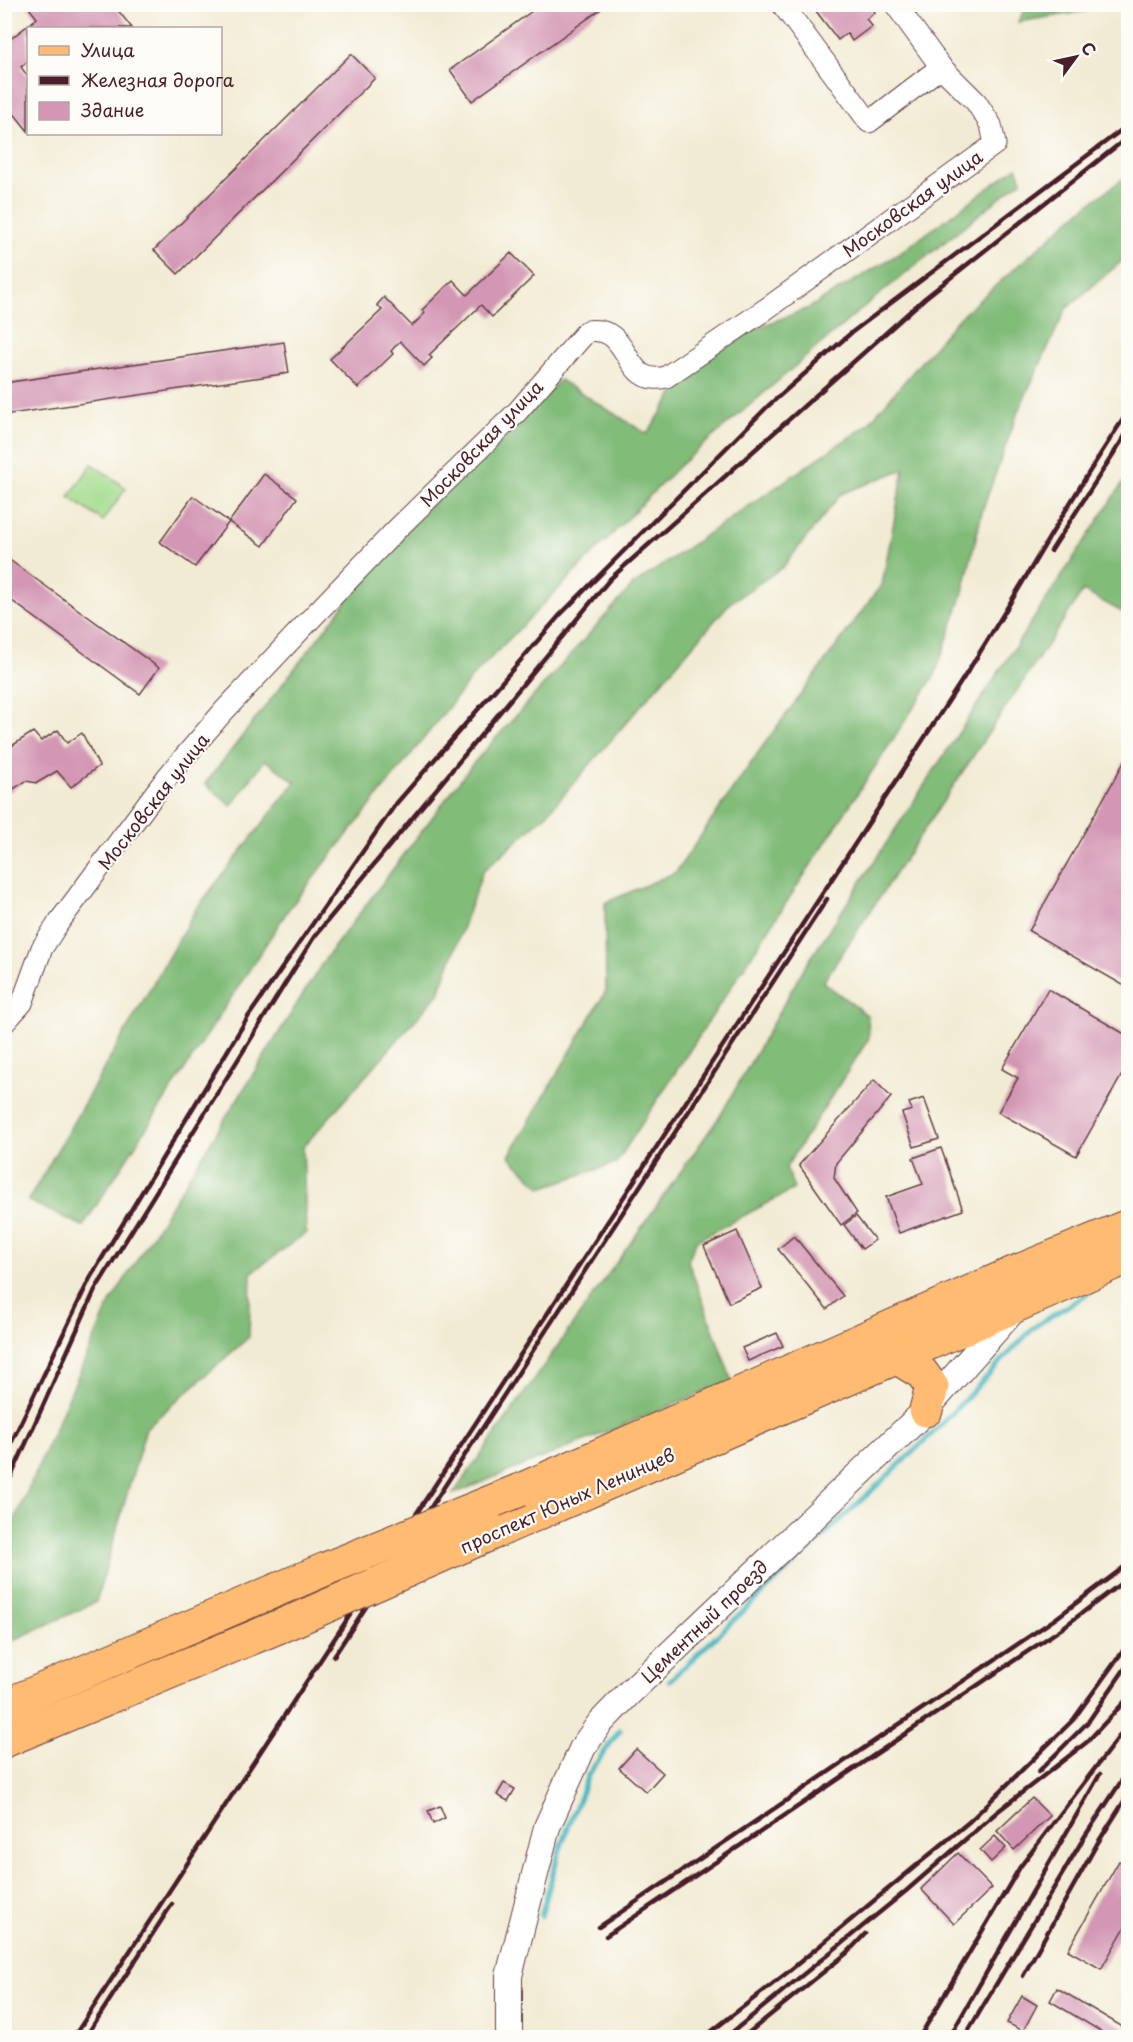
<svg xmlns="http://www.w3.org/2000/svg" width="1133" height="2042" font-family="'Playpen Sans',sans-serif">
<rect width="100%" height="100%" fill="#fdfcf7"/>
<filter id="ink" filterUnits="userSpaceOnUse"><feTurbulence type="fractalNoise" baseFrequency=".0167" numOctaves="2"/><feDisplacementMap in="SourceGraphic" scale="12" xChannelSelector="R" yChannelSelector="G"/><feConvolveMatrix kernelMatrix="1 2 1 2 8 2 1 2 1" color-interpolation-filters="sRGB"/></filter>
<filter id="wash" filterUnits="userSpaceOnUse"><feTurbulence type="fractalNoise" baseFrequency=".008" numOctaves="4" result="noise"/><feDisplacementMap in="SourceGraphic" scale="24" xChannelSelector="R" yChannelSelector="G"/><feGaussianBlur stdDeviation="1.35" result="paint"/><feColorMatrix in="noise" values="0 0 0 0 0 0 0 0 0 0 0 0 0 0 0 0 0 1.4 0 .05"/><feComposite in="paint" operator="in"/></filter>
<g filter="url(#wash)">
<rect width="100%" height="100%" fill="#f2ebd4"/>
<!-- green -->
<path fill="#a2dc8e" stroke="#767e5c" stroke-width="1.5" d="M 92,464 L 126,488 L 103,521 L 69,497 Z"/>
<!-- forest -->
<g fill="#81bc79" stroke="#666e52" stroke-width="1.5">
<path d="M 1027,5 L 1027,4 L 1096,5 L 1086,11 L 1018,22 Z"/>
<path d="M 1017,167 L 1022,180 L 865,306 L 680,465 L 473,676 L 288,910 L 83,1226 L 28,1201 L 196,909 L 295,782 L 265,760 L 231,806 L 205,784 L 392,543 L 560,380 L 647,434 L 686,375 L 738,335 L 809,308 L 900,253 Z"/>
<path d="M 1128,175 L 1128,256 L 1066,309 L 1019,409 L 983,508 L 962,596 L 935,675 L 616,1163 L 541,1188 L 509,1156 L 606,991 L 605,903 L 676,872 L 760,750 L 882,584 L 904,469 L 841,494 L 783,567 L 730,603 L 546,815 L 483,871 L 439,993 L 303,1147 L 306,1233 L 251,1273 L 249,1337 L 146,1428 L 96,1602 L 5,1644 L 5,1542 L 110,1303 L 325,959 L 471,766 L 633,585 L 867,425 L 957,320 L 1076,214 Z"/>
<path d="M 1128,475 L 1128,615 L 1083,591 L 823,982 L 868,1016 L 869,1038 L 786,1167 L 794,1189 L 696,1241 L 688,1261 L 732,1381 L 453,1494 L 720,1116 L 803,970 Z"/>
</g>
<g fill="none" stroke-linecap="round" stroke-linejoin="round">
<!-- stream -->
<g stroke="#47b6c1" stroke-width="5">
<path d="M 669,1681 L 934,1432 L 1034,1327 L 1095,1289"/>
<path d="M 541,1916 L 559,1852 L 588,1775 L 620,1730"/>
</g>
</g>
<g id="blocks">
<!-- building -->
<g fill="#d396b4">
<path d="M 26,4 L 113,4 L 132,28 L 28,28 L 28,61 L 21,67 L 28,77 L 28,131 L 4,101 L 4,44 L 37,18 Z"/>
<path d="M 542,4 L 608,4 L 472,101 L 450,70 Z"/>
<path d="M 824,4 L 870,4 L 875,12 L 866,19 L 872,26 L 852,41 L 847,33 L 838,40 L 816,11 Z"/>
<path d="M 351,54 L 375,78 L 178,274 L 154,250 Z"/>
<path d="M 511,253 L 534,276 L 492,317 L 481,305 L 429,355 L 432,358 L 424,366 L 400,341 L 391,351 L 393,354 L 358,388 L 330,359 L 382,310 L 377,305 L 384,297 L 412,326 L 425,313 L 422,310 L 453,280 L 467,295 Z"/>
<path d="M 284,342 L 289,373 L 4,415 L 4,383 Z"/>
<path d="M 264,474 L 297,498 L 263,546 L 229,522 Z"/>
<path d="M 193,496 L 229,522 L 195,567 L 160,542 Z"/>
<path d="M 4,556 L 159,668 L 140,694 L 4,595 Z"/>
<path d="M 58,730 L 67,743 L 82,733 L 99,766 L 71,787 L 57,771 L 37,783 L 26,781 L 4,795 L 4,751 L 33,732 L 41,741 Z"/>
<path d="M 1128,755 L 1128,988 L 1029,931 Z"/>
<path d="M 1048,989 L 1128,1036 L 1128,1064 L 1076,1156 L 998,1112 L 1018,1078 L 1002,1069 Z"/>
<path d="M 874,1080 L 891,1097 L 836,1163 L 834,1178 L 857,1213 L 841,1225 L 799,1165 Z"/>
<path d="M 924,1098 L 939,1139 L 914,1147 L 902,1113 L 912,1110 L 909,1103 Z"/>
<path d="M 941,1148 L 963,1210 L 899,1233 L 886,1197 L 923,1184 L 913,1158 Z"/>
<path d="M 856,1216 L 875,1240 L 862,1249 L 844,1225 Z"/>
<path d="M 737,1231 L 762,1288 L 729,1303 L 704,1246 Z"/>
<path d="M 794,1236 L 843,1296 L 827,1309 L 778,1249 Z"/>
<path d="M 777,1333 L 783,1346 L 748,1361 L 742,1348 Z"/>
<path d="M 636,1749 L 663,1773 L 646,1792 L 619,1768 Z"/>
<path d="M 504,1783 L 515,1789 L 508,1801 L 497,1795 Z"/>
<path d="M 1032,1798 L 1050,1816 L 1014,1850 L 997,1831 Z"/>
<path d="M 440,1806 L 445,1818 L 433,1824 L 428,1811 Z"/>
<path d="M 995,1836 L 1006,1848 L 991,1862 L 980,1850 Z"/>
<path d="M 958,1853 L 992,1888 L 954,1924 L 921,1889 Z"/>
<path d="M 1119,1861 L 1128,1867 L 1128,1922 L 1101,1969 L 1068,1950 Z"/>
<path d="M 1057,1988 L 1128,2030 L 1125,2038 L 1112,2038 L 1050,2001 Z"/>
<path d="M 1022,1996 L 1037,2005 L 1023,2031 L 1007,2023 Z"/>
</g>
</g>
</g>
<g filter="url(#ink)">
<use href="#blocks" fill-opacity="0" stroke="#633e44" stroke-width="1.5"/>
<g fill="none" stroke-linecap="round" stroke-linejoin="round">
<defs>
<g id="minor">
<path d="M 782,4 L 869,122 L 941,67 L 895,4"/>
<path d="M 4,1023 L 22,1003 L 42,948 L 59,922 L 168,776 L 223,712 L 302,628 L 397,529 L 517,412 L 587,331 C 634,324 620,388 666,377 L 766,309 L 995,144 L 991,125 L 976,102 L 941,67"/>
</g>
<path id="tertiary" d="M 509,2038 L 509,1976 L 547,1827 L 583,1747 L 600,1723 L 630,1692 L 919,1417 L 1016,1307"/>
<g id="primary">
<path d="M 896,1357 L 922,1373 L 932,1387 L 926,1410"/>
<path d="M 520,1490 L 1011,1274 L 1128,1226"/>
<path d="M 495,1532 L 1128,1257"/>
<path d="M 4,1706 L 328,1568"/>
<path d="M 4,1741 L 295,1620"/>
</g>
</defs>
<!-- minor casing -->
<use href="#minor" stroke="#633e44" stroke-width="23"/>
<!-- tertiary casing -->
<use href="#tertiary" stroke="#633e44" stroke-width="28"/>
<!-- primary casing -->
<use href="#primary" stroke="#633e44" stroke-width="35"/>
<!-- minor -->
<use href="#minor" stroke="#fff" stroke-width="21"/>
<!-- tertiary -->
<use href="#tertiary" stroke="#fff" stroke-width="26"/>
<!-- primary -->
<use href="#primary" stroke="#febb71" stroke-width="33"/>
<!-- rail -->
<g stroke="#4a1f2b" stroke-width="4.5">
<path d="M 1051,551 L 1128,431"/>
<path d="M 4,1458 L 90,1278 L 248,1017 L 395,805 L 560,615 L 768,406 L 851,333 L 1128,125"/>
<path d="M 4,1492 L 95,1290 L 314,937 L 610,579 L 925,298 L 1128,137"/>
<path d="M 334,1656 L 827,899"/>
<path d="M 1038,1772 L 1088,1722 L 1128,1664"/>
<path d="M 599,1927 L 1055,1619 L 1128,1564"/>
<path d="M 606,1936 L 1061,1629 L 1128,1578"/>
<path d="M 1023,1976 L 1097,1844 L 1128,1795"/>
<path d="M 73,2038 C 371,1589 661,1134 959,685 C 1018,595 1068,500 1128,412"/>
<path d="M 85,2038 L 172,1904"/>
<path d="M 703,2038 L 788,1972 L 970,1821 L 1073,1720 L 1128,1644"/>
<path d="M 725,2038 L 906,1891 L 997,1812 L 1087,1742 L 1128,1698"/>
<path d="M 742,2038 L 847,1953 L 865,1934"/>
<path d="M 919,2038 L 1020,1867 L 1127,1726"/>
<path d="M 949,2038 L 1100,1774"/>
<path d="M 964,2038 L 1085,1836 L 1128,1771"/>
</g>
<defs>
<g id="primary-bridge">
<path d="M 328,1568 L 520,1490"/>
<path d="M 295,1620 L 495,1532"/>
</g>
</defs>
<!-- primary-bridge casing -->
<use href="#primary-bridge" stroke="#633e44" stroke-width="35" stroke-linecap="butt"/>
<!-- primary-bridge -->
<use href="#primary-bridge" stroke="#febb71" stroke-width="33"/>
</g>
</g>
<g text-anchor="middle" dominant-baseline="central" stroke-width="4.5" stroke-linejoin="round" paint-order="stroke">
<!-- street labels -->
<g font-size="18" fill="#4a1f2b" stroke="#fdfcf7">
<text transform="translate(912 203) rotate(-36)">Московская улица</text>
<text transform="translate(481 443) rotate(-46)">Московская улица</text>
<text transform="translate(153 801) rotate(-52)">Московская улица</text>
<text transform="translate(567 1500) rotate(-24)">проспект Юных Ленинцев</text>
<text transform="translate(704 1621) rotate(-44)">Цементный проезд</text>
</g>
</g>
<!-- margin -->
<rect width="1133" height="2042" fill="none" stroke="#fdfcf7" stroke-width="24"/>
<!-- legend -->
<rect x="27" y="27" width="195" height="108" fill="#fdfcf7" stroke="#b5a4a5" stroke-width="1.5"/>
<rect x="39" y="46" width="30" height="9" fill="#febb71" stroke="#b5a4a5" stroke-width="1.5"/>
<text x="81" y="57" font-size="18" fill="#4a1f2b">Улица</text>
<rect x="39" y="76" width="30" height="9" fill="#4a1f2b" stroke="#b5a4a5" stroke-width="1.5"/>
<text x="81" y="87" font-size="18" fill="#4a1f2b">Железная дорога</text>
<rect x="39" y="102" width="30" height="18" fill="#d396b4" stroke="#b5a4a5" stroke-width="1.5"/>
<text x="81" y="117" font-size="18" fill="#4a1f2b">Здание</text>
<!-- north arrow -->
<g transform="translate(1076 57) rotate(57)" stroke="#fdfcf7" stroke-width="4.5" paint-order="stroke">
<path d="M0-4.5L10 22L0 15L-10 22Z" fill="#4a1f2b"/>
<text y="-9" font-size="16" font-weight="bold" text-anchor="middle" fill="#4a1f2b">С</text>
</g>
</svg>
